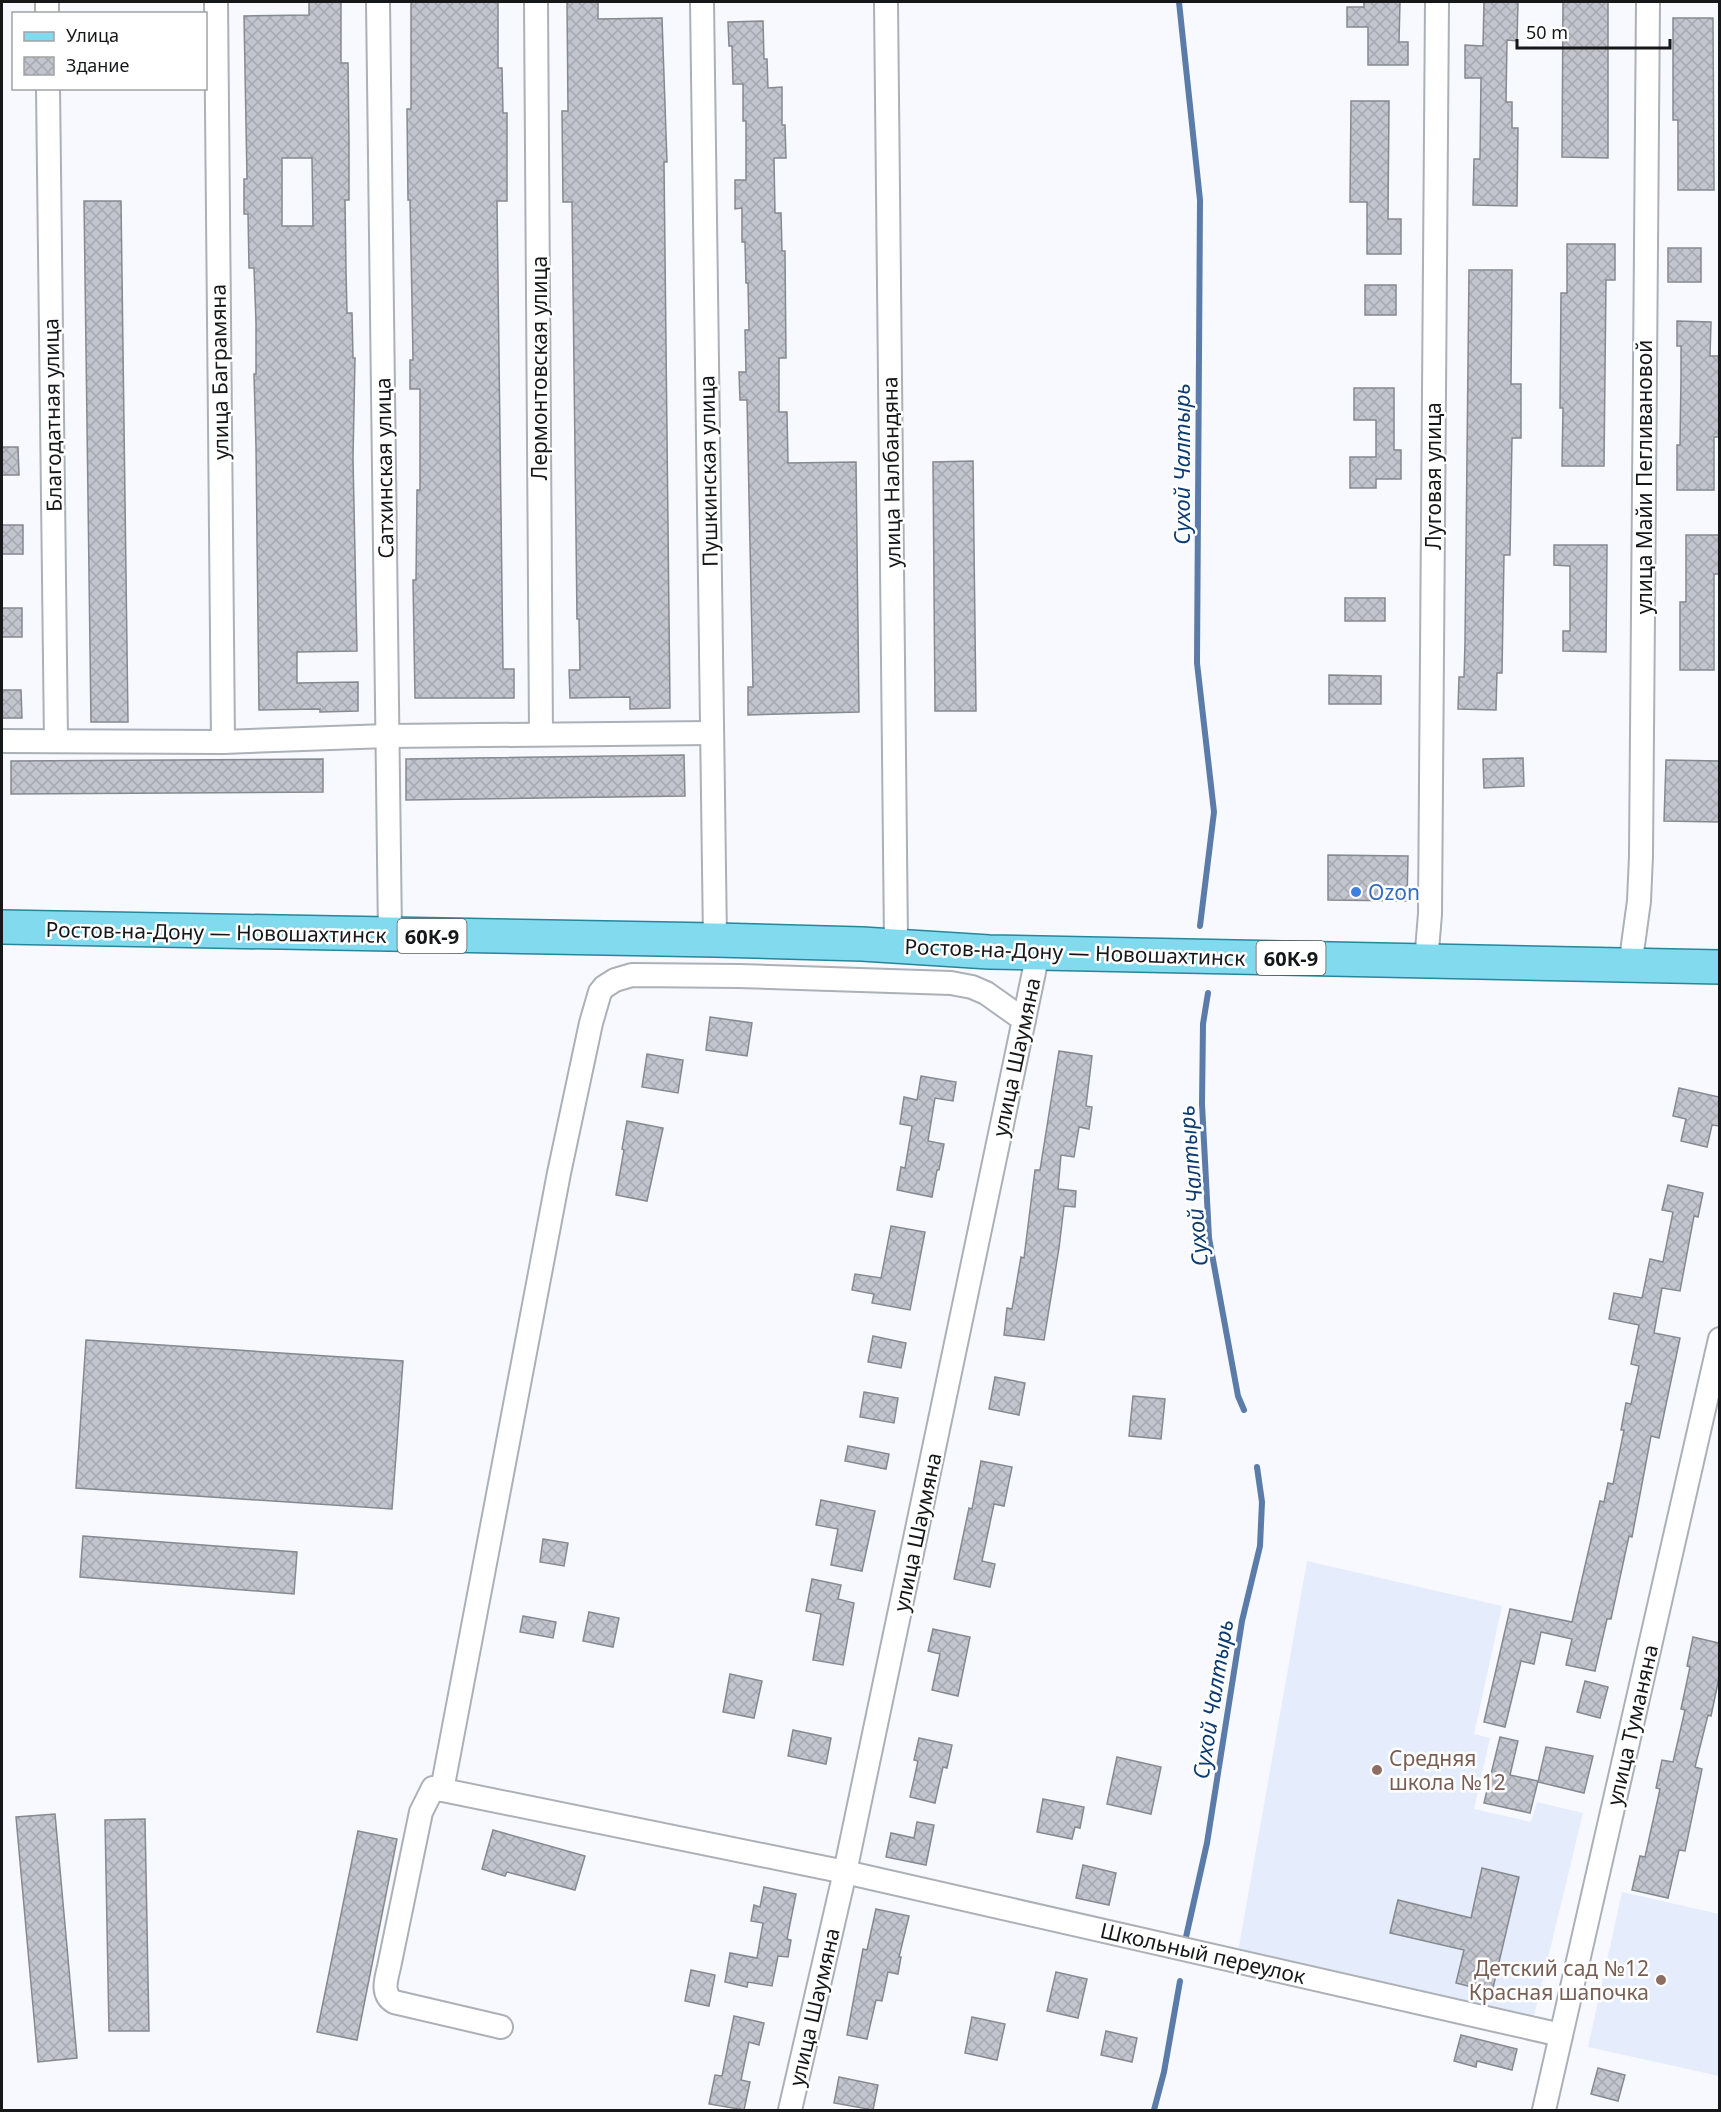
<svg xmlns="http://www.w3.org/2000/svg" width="1721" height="2112" font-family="'Noto Sans',sans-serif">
<defs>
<pattern id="building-cross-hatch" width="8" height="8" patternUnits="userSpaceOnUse" patternTransform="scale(1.5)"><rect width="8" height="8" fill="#c2c5cd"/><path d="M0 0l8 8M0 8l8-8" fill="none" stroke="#a6a8af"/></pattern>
</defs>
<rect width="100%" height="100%" fill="#f7f9fe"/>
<!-- built -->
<g fill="#e5ecfb">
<path d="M 1307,1561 L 1502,1606 L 1474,1734 L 1490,1738 L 1474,1809 L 1531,1822 L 1537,1802 L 1583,1813 L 1534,2016 L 1238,1952 Z"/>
<path d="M 1622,1892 L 1719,1914 L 1719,2076 L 1588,2047 Z"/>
</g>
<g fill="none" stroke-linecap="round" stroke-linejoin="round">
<!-- stream -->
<g stroke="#5b7ca8" stroke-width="6">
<path d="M 1179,2 L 1200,200 L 1197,663 L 1214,812 L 1200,926"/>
<path d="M 1208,993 L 1203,1024 L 1202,1104 L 1209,1238 L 1238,1396 L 1244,1410"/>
<path d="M 1186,1937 L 1207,1843 L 1242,1621 L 1260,1546 L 1262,1502 L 1257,1467"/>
<path d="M 1154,2110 L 1164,2072 L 1180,1981"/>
</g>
</g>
<!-- building -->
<g fill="url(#building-cross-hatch)" stroke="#858990" stroke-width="1.5" fill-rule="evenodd">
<path d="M 309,2 L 341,2 L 341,63 L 348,63 L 349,140 L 349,200 L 345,200 L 346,270 L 347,313 L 352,313 L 353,358 L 355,358 L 353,458 L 357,651 L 297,652 L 297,683 L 358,682 L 358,711 L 320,712 L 320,709 L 259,710 L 256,447 L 254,374 L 256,374 L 256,323 L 254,268 L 249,268 L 248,214 L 244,214 L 244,179 L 247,179 L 244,16 L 309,15 ZM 282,158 L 312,158 L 313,226 L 282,226 Z"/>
<path d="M 411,2 L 498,2 L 498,68 L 502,68 L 503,113 L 507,113 L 507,201 L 497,201 L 503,669 L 514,669 L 514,698 L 415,698 L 413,580 L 416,580 L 417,490 L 420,490 L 420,389 L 410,389 L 410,360 L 413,360 L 412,302 L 410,200 L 408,200 L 407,109 L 411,109 Z"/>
<path d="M 567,2 L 598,2 L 598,19 L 662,18 L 667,162 L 664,162 L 670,708 L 630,709 L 630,697 L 570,698 L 569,670 L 580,670 L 579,619 L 577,619 L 572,202 L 563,202 L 562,111 L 568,111 Z"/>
<path d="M 1364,2 L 1400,2 L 1399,42 L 1408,42 L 1408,65 L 1368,65 L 1368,27 L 1347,27 L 1347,7 L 1364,7 Z"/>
<path d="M 1484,2 L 1518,2 L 1517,41 L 1507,40 L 1506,102 L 1512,102 L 1512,128 L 1518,128 L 1517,206 L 1473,205 L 1474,159 L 1480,159 L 1481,78 L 1465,78 L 1465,45 L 1483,46 Z"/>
<path d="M 1563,2 L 1608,2 L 1608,158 L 1562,157 Z"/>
<path d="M 1673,18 L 1713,18 L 1714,190 L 1678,190 L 1678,120 L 1673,120 Z"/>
<path d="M 763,21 L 764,59 L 767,59 L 768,88 L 782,87 L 782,125 L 785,125 L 786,158 L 774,158 L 775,213 L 781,213 L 782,251 L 785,251 L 786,358 L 779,358 L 779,412 L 787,412 L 788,463 L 856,462 L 859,712 L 748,715 L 748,687 L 753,687 L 747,400 L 740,400 L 739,372 L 746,372 L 745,330 L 749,330 L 748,283 L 746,283 L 745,242 L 742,242 L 742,208 L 735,209 L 735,180 L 746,180 L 746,121 L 743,121 L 743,84 L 733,84 L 732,46 L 729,46 L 728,22 Z"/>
<path d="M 1351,101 L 1389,101 L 1388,219 L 1401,219 L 1401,254 L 1367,254 L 1367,202 L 1350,202 Z"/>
<path d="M 84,201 L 121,201 L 128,722 L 91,722 Z"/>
<path d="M 1567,244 L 1615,244 L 1615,280 L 1606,280 L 1604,466 L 1562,466 L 1563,408 L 1560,408 L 1561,293 L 1567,293 Z"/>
<rect x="1668" y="248" width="33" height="34"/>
<path d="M 1469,270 L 1512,270 L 1511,384 L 1521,384 L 1521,438 L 1512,438 L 1510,555 L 1504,555 L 1502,673 L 1497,673 L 1496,710 L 1458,709 L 1459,677 L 1464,677 L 1465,643 Z"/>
<rect x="1365" y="285" width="31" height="30"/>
<path d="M 1677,321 L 1711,322 L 1710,356 L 1719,356 L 1719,437 L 1714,437 L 1714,490 L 1677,490 L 1677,445 L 1680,445 L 1681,378 L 1681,346 L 1677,346 Z"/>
<path d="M 1354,388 L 1394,388 L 1394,450 L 1401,450 L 1401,479 L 1376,479 L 1376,488 L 1350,488 L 1350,457 L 1376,457 L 1376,420 L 1354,420 Z"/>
<path d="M 2,447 L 18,447 L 19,475 L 2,475 Z"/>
<path d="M 973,461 L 976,711 L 935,711 L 933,462 Z"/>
<rect x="2" y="525" width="21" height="29"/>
<path d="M 1686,535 L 1719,535 L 1719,574 L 1714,574 L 1714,670 L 1680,670 L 1680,602 L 1686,602 Z"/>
<path d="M 1554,545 L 1607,545 L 1606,652 L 1563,651 L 1563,631 L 1570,631 L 1570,566 L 1554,565 Z"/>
<rect x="1345" y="598" width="40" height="23"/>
<rect x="2" y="608" width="20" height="29"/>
<path d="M 1329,675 L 1381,676 L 1381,704 L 1329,704 Z"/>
<path d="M 2,690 L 21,690 L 22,718 L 2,718 Z"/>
<path d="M 684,755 L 685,796 L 406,800 L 406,759 Z"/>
<path d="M 1523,758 L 1524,786 L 1484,788 L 1483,759 Z"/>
<path d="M 323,759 L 323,792 L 11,794 L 11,761 Z"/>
<path d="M 1666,760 L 1719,761 L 1719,822 L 1664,821 Z"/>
<path d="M 1328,855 L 1408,856 L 1407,901 L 1328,900 Z"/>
<path d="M 710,1017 L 752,1023 L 747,1056 L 706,1050 Z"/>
<path d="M 1059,1051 L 1092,1056 L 1086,1106 L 1092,1107 L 1089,1129 L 1079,1127 L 1074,1157 L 1061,1155 L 1058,1189 L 1076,1191 L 1075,1207 L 1064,1206 L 1059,1248 L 1044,1340 L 1004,1335 L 1007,1308 L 1012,1309 L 1021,1257 L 1024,1258 L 1035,1170 L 1040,1170 Z"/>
<path d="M 647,1054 L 683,1060 L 678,1093 L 642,1087 Z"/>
<path d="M 921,1076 L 956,1082 L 953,1101 L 935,1098 L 928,1141 L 944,1144 L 939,1170 L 937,1170 L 932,1197 L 897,1190 L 901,1167 L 905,1168 L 912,1126 L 900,1124 L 904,1097 L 917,1100 Z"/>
<path d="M 1679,1088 L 1719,1097 L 1719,1126 L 1712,1125 L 1707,1147 L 1681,1141 L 1686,1119 L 1673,1116 Z"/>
<path d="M 627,1121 L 663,1128 L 647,1201 L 616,1195 L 624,1150 L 622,1149 Z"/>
<path d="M 1668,1185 L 1703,1193 L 1698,1217 L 1694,1216 L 1680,1291 L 1662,1288 L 1654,1333 L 1680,1338 L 1659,1438 L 1651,1436 L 1632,1537 L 1629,1536 L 1611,1619 L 1607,1619 L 1595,1671 L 1566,1665 L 1572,1639 L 1541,1632 L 1534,1664 L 1521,1661 L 1505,1727 L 1484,1722 L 1510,1609 L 1572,1622 L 1600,1501 L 1604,1502 L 1608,1483 L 1613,1484 L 1624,1430 L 1621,1430 L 1626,1403 L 1631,1404 L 1639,1366 L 1631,1364 L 1639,1325 L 1609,1319 L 1614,1293 L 1642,1298 L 1650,1259 L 1663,1262 L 1673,1212 L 1662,1210 Z"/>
<path d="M 891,1226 L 925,1232 L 910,1310 L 872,1303 L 874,1294 L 852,1290 L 855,1274 L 881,1278 Z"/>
<path d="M 873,1336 L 906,1343 L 901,1368 L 868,1362 Z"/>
<path d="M 86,1340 L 403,1361 L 392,1509 L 76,1488 Z"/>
<path d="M 995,1377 L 1025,1383 L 1019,1415 L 989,1409 Z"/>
<path d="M 864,1392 L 898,1398 L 894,1423 L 860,1417 Z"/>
<path d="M 1133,1396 L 1165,1399 L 1161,1439 L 1129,1436 Z"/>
<path d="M 848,1446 L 889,1454 L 886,1469 L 845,1461 Z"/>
<path d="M 981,1461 L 1012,1467 L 1004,1506 L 994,1504 L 982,1561 L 995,1564 L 990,1587 L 954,1579 L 969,1508 L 972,1509 Z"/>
<path d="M 821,1500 L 875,1511 L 862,1571 L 831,1565 L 838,1529 L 816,1525 Z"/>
<path d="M 83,1536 L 297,1552 L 294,1594 L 80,1577 Z"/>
<path d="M 543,1539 L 568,1543 L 564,1566 L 540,1562 Z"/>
<path d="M 812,1579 L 841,1585 L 838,1599 L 854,1603 L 843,1665 L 813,1660 L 821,1614 L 806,1611 Z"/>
<path d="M 589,1612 L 619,1618 L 613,1647 L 583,1641 Z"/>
<path d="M 523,1616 L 556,1622 L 553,1638 L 520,1632 Z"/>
<path d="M 933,1629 L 970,1637 L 958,1696 L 932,1690 L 940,1654 L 928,1651 Z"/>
<path d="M 1693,1637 L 1719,1643 L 1719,1678 L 1711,1716 L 1708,1715 L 1695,1767 L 1702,1769 L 1685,1851 L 1679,1850 L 1668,1898 L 1632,1890 L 1640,1856 L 1645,1857 L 1660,1789 L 1656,1788 L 1662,1760 L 1673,1762 L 1685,1710 L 1681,1709 L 1690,1667 L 1687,1666 Z"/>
<path d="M 730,1674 L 762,1681 L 754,1718 L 723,1712 Z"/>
<path d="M 1585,1681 L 1608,1687 L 1600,1718 L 1577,1712 Z"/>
<path d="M 793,1730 L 831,1738 L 826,1764 L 788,1756 Z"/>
<path d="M 1500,1737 L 1518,1741 L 1510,1775 L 1538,1781 L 1530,1813 L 1484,1803 Z"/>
<path d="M 919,1738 L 952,1745 L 947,1768 L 943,1767 L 935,1803 L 910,1797 L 918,1761 L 914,1760 Z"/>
<path d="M 1546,1747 L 1593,1756 L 1584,1793 L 1538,1782 Z"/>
<path d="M 1117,1757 L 1161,1767 L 1151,1814 L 1107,1804 Z"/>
<path d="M 1043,1799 L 1084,1807 L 1080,1828 L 1075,1827 L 1072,1839 L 1037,1832 Z"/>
<path d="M 55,1814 L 77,2058 L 38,2062 L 16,1817 Z"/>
<path d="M 145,1819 L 149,2031 L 109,2031 L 105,1820 Z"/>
<path d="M 917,1822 L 934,1825 L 926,1865 L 886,1857 L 891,1833 L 914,1838 Z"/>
<path d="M 493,1830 L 585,1856 L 575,1890 L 507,1872 L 505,1876 L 482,1869 Z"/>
<path d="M 358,1831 L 397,1839 L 357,2040 L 317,2032 Z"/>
<path d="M 1083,1865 L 1116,1873 L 1109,1905 L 1076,1898 Z"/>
<path d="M 1482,1868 L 1519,1877 L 1492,1992 L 1456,1983 L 1464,1950 L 1390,1933 L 1398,1900 L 1471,1918 Z"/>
<path d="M 764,1887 L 796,1894 L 787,1939 L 791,1940 L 788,1957 L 778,1956 L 772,1986 L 748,1982 L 747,1987 L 725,1982 L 730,1953 L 757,1958 L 763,1923 L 751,1921 L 754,1905 L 760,1907 Z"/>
<path d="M 876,1909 L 909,1916 L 899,1957 L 901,1957 L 898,1974 L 888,1972 L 882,2001 L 876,2000 L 867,2039 L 847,2035 L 863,1949 L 867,1950 Z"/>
<path d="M 691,1970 L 715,1975 L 709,2006 L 685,2001 Z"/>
<path d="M 1056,1972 L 1087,1979 L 1078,2018 L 1047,2011 Z"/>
<path d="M 734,2016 L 764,2023 L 759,2045 L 749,2042 L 741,2080 L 750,2082 L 744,2110 L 709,2104 L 715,2075 L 722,2076 Z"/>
<path d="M 972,2017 L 1005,2024 L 997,2060 L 965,2053 Z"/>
<path d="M 1106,2031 L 1137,2038 L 1132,2062 L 1101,2055 Z"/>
<path d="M 1461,2035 L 1517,2049 L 1512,2070 L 1477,2061 L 1476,2067 L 1454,2061 Z"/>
<path d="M 1598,2068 L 1625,2075 L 1618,2101 L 1591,2094 Z"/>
<path d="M 839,2077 L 878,2085 L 873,2110 L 834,2103 Z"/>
</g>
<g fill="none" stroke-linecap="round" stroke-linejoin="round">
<defs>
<g id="street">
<path d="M 47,2 L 47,14"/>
<path d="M 216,2 L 223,742"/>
<path d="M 378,2 L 390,935"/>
<path d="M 536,2 L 541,734"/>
<path d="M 702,2 L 715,940"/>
<path d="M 886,2 L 896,942"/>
<path d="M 48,88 L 56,741"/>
<path d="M 2,741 L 223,742 L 387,736 L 712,733"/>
<path d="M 1427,950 L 1430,914 L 1437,2"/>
<path d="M 1632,952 L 1639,901 L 1641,856 L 1648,2"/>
<path d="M 442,1790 L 559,1173 L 591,1023 L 600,992 L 604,987 L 615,980 L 632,975 L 739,976 L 951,983 L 972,987 L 986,993 L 1024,1020"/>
<path d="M 501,2027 L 394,2002 C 381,1994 386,1980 389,1967 L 421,1812 L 433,1788 L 845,1872 L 1561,2035"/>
<path d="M 790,2110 L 845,1872 L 1038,953"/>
<path d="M 1544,2110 L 1720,1339"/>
</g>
<path id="primary" d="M 2,927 L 715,940 L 862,944 L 989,952 L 1720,967"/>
</defs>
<!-- street casing -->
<use href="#street" stroke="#acb0b7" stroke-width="26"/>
<!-- primary casing -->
<use href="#primary" stroke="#26869c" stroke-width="36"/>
<!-- street -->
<use href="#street" stroke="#fff" stroke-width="22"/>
<!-- primary -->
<use href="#primary" stroke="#82daee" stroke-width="33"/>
</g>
<!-- markers -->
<circle fill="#3f7fe0" stroke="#fff" stroke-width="2" cx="1356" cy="892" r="6"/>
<g fill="#8d6e63" stroke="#fff" stroke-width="2">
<circle cx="1377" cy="1770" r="6"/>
<circle cx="1661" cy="1980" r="6"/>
</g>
<g text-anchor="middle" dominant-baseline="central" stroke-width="5" stroke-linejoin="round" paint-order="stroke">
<!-- shield labels -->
<g fill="#fff" stroke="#5c5d5e" stroke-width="1.5">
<rect x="397.5" y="919" width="69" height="34" rx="4.5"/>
<rect x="1256.5" y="941" width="69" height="34" rx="4.5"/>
</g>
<g font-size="20" font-weight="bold" fill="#161719">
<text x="432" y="936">60К-9</text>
<text x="1291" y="958">60К-9</text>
</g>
<!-- street labels -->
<g font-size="21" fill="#161719" stroke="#fff">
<text transform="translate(539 368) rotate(-90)">Лермонтовская улица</text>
<text transform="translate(219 372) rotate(-91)">улица Баграмяна</text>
<text transform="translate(52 415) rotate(-91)">Благодатная улица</text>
<text transform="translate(384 468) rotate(-91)">Сатхинская улица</text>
<text transform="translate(708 471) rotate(-91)">Пушкинская улица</text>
<text transform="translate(891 472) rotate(-91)">улица Налбандяна</text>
<text transform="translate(1433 476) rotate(-90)">Луговая улица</text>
<text transform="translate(1644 477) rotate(-90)">улица Майи Пегливановой</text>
<text transform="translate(216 932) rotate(1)">Ростов-на-Дону — Новошахтинск</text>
<text transform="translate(1075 952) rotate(2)">Ростов-на-Дону — Новошахтинск</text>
<text transform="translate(1016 1057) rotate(-78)">улица Шаумяна</text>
<text transform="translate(917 1532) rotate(-78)">улица Шаумяна</text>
<text transform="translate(1632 1725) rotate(-77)">улица Туманяна</text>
<text transform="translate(1203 1953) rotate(13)">Школьный переулок</text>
<text transform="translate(814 2007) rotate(-77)">улица Шаумяна</text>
</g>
<!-- shop labels -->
<g font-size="21" fill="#366cbe" stroke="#fff" text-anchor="start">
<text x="1368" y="892">Ozon</text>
</g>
<!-- education labels -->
<g font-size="21" fill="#785e54" stroke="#fff" text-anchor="start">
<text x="1389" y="1758">Средняя<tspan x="1389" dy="24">школа №12</tspan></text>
<text x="1649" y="1968" text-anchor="end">Детский сад №12<tspan x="1649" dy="24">Красная шапочка</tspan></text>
</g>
<!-- water labels -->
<g font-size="22" font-style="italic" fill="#0b3b72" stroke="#fff">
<text transform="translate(1181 464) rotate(-90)">Сухой Чалтырь</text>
<text transform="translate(1192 1186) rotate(-95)">Сухой Чалтырь</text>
<text transform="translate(1212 1699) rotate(-81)">Сухой Чалтырь</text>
</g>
</g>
<!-- border -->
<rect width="1721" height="2112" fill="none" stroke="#161719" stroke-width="6"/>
<!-- legend -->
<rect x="12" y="12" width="195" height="78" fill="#ffffff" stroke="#a2a2a3" stroke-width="1.5"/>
<rect x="24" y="32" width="30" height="9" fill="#82daee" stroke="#a2a2a3" stroke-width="1.5"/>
<text x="66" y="42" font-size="18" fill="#161719">Улица</text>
<rect x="24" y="57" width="30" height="18" fill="url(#building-cross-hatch)" stroke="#a2a2a3" stroke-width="1.5"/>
<text x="66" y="72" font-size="18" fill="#161719">Здание</text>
<!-- scale -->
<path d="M1517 39v9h153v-9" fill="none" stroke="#161719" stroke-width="3"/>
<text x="1526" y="39" font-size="18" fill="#161719" stroke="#ffffff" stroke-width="4.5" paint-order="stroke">50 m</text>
</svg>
